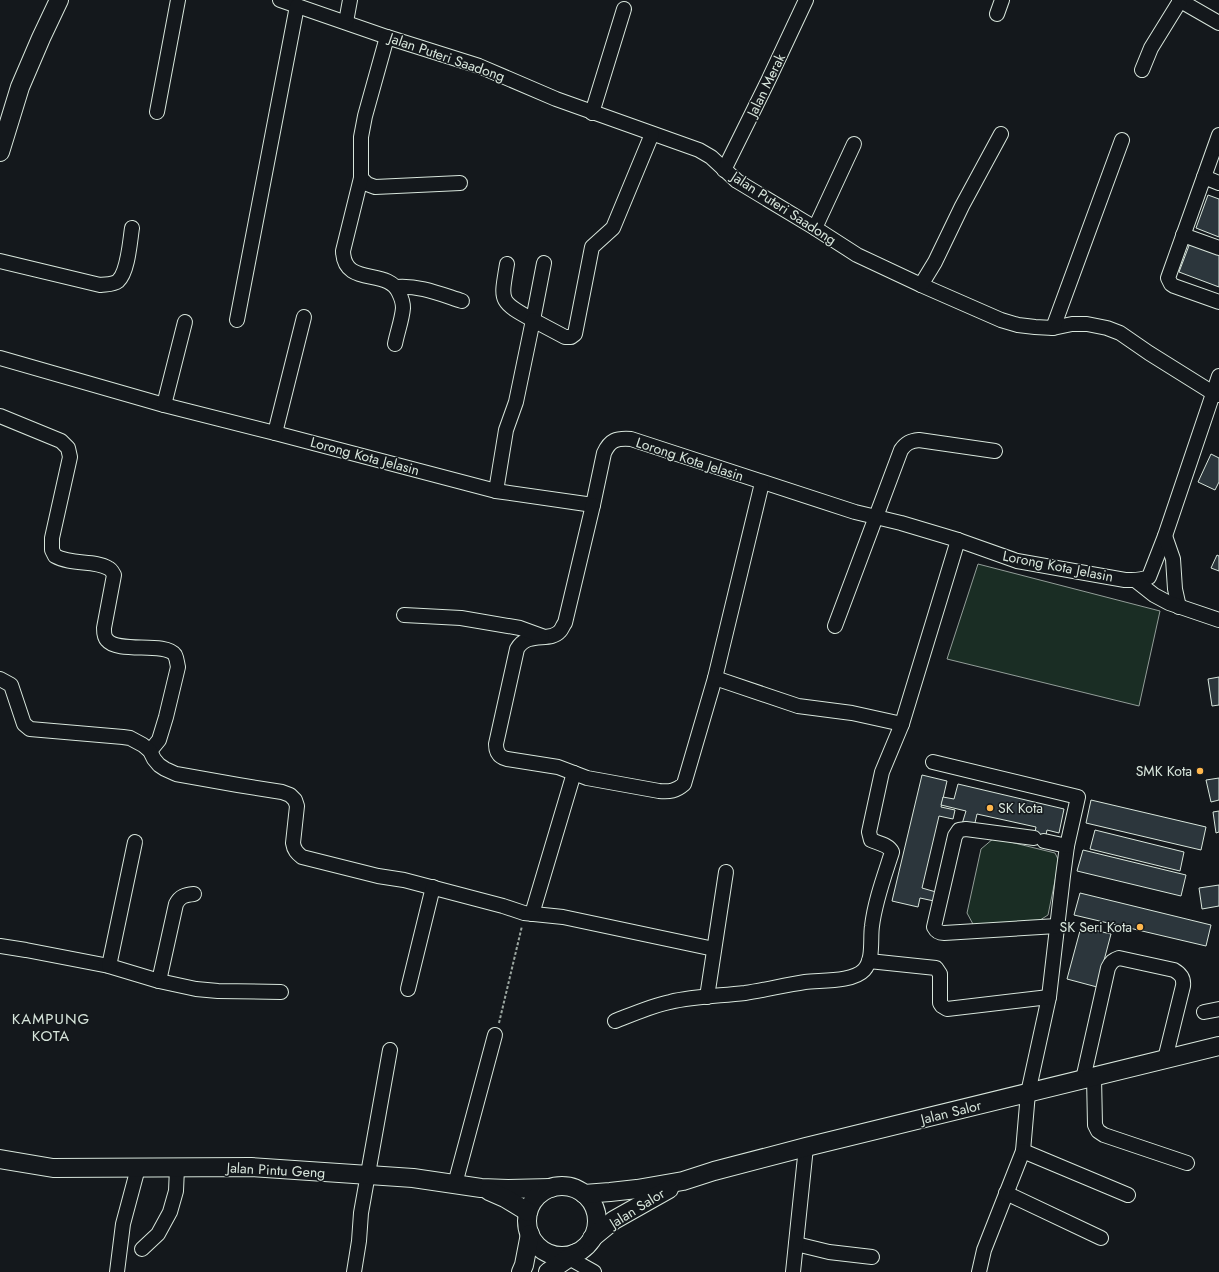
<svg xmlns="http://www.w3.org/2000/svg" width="1219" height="1272" font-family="Jost,sans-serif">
<rect width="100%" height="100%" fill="#14181c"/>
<!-- green -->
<g fill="#1a2d24" stroke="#939e99">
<path d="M 978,564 L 1160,611 L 1139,706 L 947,659 Z"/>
<path d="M 994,838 L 1055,853 L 1059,861 L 1048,915 L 1037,922 L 974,926 L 967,913 L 981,849 Z"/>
</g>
<!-- building -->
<g fill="#2c363c" stroke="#d8e6dc">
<path d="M 1208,195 L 1219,199 L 1219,237 L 1196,228 Z"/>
<path d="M 1190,243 L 1219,253 L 1219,287 L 1179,272 Z"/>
<path d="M 1211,454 L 1219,458 L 1219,482 L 1215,490 L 1198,482 Z"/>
<path d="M 1217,555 L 1219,556 L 1219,571 L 1211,568 Z"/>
<path d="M 1219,677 L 1219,705 L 1212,706 L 1208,679 Z"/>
<path d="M 922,775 L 947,781 L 941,807 L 955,810 L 953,819 L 939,816 L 922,888 L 936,892 L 934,901 L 920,898 L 918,907 L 892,901 Z"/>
<path d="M 1219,778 L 1219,800 L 1211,802 L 1206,780 Z"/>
<path d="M 958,784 L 1064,809 L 1059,833 L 1047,830 L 1044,844 L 1033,842 L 1036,827 L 977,814 L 974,827 L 962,824 L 966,811 L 941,805 L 943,797 L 954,799 Z"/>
<path d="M 1091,800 L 1206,827 L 1201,850 L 1086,823 Z"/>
<path d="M 1219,811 L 1219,832 L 1216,833 L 1213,812 Z"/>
<path d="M 1095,830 L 1184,852 L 1180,871 L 1090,849 Z"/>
<path d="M 1083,850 L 1186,875 L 1181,896 L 1077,871 Z"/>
<path d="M 1219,885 L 1219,906 L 1202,909 L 1199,888 Z"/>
<path d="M 1080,893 L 1211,925 L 1206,946 L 1074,915 Z"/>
<path d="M 1081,927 L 1111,934 L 1097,987 L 1067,979 Z"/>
</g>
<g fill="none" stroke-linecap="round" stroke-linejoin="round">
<defs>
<g id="minor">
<path d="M 280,0 L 387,37 L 479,66 L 556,99 L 699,150 L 711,157 L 737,181 L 815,228 L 857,255 L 921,285 L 1001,320 L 1018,325 L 1035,327 L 1053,328 L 1072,324 L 1087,324 L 1107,328 L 1120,333 L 1149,353 L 1213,393 L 1219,395"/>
<path d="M 1179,0 L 1219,23"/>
<path d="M 997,14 L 1002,0"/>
<path d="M 346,22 L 350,0"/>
<path d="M 387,37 L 365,116 L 361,137 L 361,178 L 367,184 L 375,187 L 460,183"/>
<path d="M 1142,70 L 1151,48 L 1180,1"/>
<path d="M 157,112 L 178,0"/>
<path d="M 592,113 L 624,9"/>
<path d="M 1219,135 L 1168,278 L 1171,284 L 1174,286 L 1219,302"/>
<path d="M 724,170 L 768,81 L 806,0"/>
<path d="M 1204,177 L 1219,183"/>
<path d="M 361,178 L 343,251 C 344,288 388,267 399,293 C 401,297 403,303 403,308 C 402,320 397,333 395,344"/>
<path d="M 815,228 L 854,144"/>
<path d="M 1183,235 L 1219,248"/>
<path d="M 0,261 L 100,285 C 106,284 113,285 118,281 C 128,272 130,241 132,228"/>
<path d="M 507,264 C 501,301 498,301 533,320 L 544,263"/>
<path d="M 921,285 L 935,262 L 962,206 L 1001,134"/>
<path d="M 396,287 C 419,285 440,294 462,301"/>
<path d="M 237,320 L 297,6"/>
<path d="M 1053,328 L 1122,140"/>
<path d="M 0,358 L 164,405 L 275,433 L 496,491 L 593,505 L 604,453 C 610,440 616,438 631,439 L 855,512 L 901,523 L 958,540 L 1017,561 L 1125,580 C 1134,580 1140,581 1149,577 L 1165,536 L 1219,376"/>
<path d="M 164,405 L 185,322"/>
<path d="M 0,416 L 61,441 L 68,448 L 70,457 L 52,538 L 52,550 L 55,556 C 71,565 95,560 108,568 C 111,569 113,573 114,575 L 104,628 C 104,632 104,637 107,640 C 118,654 165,641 175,655 C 177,659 177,663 178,667 L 166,717 L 159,740 L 150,751"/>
<path d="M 275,433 L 304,317"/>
<path d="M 496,491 L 506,430 L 516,402 L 533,320 L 565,337 L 571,337 L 575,334 L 592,247 L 613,228 L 652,134"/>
<path d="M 593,505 L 565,623 C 563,625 562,629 560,631 C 550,643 528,630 517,649 L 496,744 C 496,752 499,757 507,759 L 558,767 L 587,778 L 659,791 C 670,792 676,791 684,784 L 715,678 L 762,483"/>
<path d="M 1165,536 L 1173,559 L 1175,589 L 1179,607"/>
<path d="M 1135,580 L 1154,595 L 1169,603 L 1219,620"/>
<path d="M 404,615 L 461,618 L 520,628 L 542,636"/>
<path d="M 835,626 L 901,450 C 906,443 910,441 919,440 L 995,451"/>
<path d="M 715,678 L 798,706 L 852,713 L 902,724"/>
<path d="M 0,679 L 11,685 L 24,724 L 30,729 L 123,737 L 130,738 L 143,745 L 150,751 L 154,759 L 159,765 L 165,769 L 176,774 L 238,785 L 282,792 L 290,795 L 295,800 L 297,806 L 293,843 C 294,850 297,853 302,857 L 378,876 L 404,880 L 503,906 L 524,913 L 563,917 L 714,949"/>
<path d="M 933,762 L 1078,797 L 1067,846 L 1063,876 L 1049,997 L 1028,1093 L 1023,1151 L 984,1250 L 979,1272"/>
<path d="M 1034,838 L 966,829 L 959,830 L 955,836 L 934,927 C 936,931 939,933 944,933 L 1057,926"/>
<path d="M 1044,841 L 1067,846"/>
<path d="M 532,914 L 574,773"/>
<path d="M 0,946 L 26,950 L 109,966 L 159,981 L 196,989 L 218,991 L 281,992"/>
<path d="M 869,961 L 936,968 L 940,974 L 940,1003 L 942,1006 L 947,1009 L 1049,997"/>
<path d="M 109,966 L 135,842"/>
<path d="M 159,981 L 176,904 C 180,896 185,895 194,894"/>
<path d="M 408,989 L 433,887"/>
<path d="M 707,997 L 726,872"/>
<path d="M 1204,1012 L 1219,1009"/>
<path d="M 615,1021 C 633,1014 651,1006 670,1002 C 695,996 720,996 745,993 C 765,990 785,985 805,982 C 821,980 853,982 864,970 C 874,959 870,939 872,926 C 875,901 884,877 892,852 C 889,845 878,843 871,840 L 869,832 L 882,772 L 902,724 L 958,540"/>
<path d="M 1094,1077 L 1095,1125 L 1098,1131 L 1104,1135 L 1187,1163"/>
<path d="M 1083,1079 L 1108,968 C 1111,962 1113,960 1119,958 L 1174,970 C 1181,974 1184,978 1183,986 L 1165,1059"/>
<path d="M 1023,1151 L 1128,1195"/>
<path d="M 455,1184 L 495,1035"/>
<path d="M 1006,1193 L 1101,1238"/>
<path d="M 796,1244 L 829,1252 L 872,1257"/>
<path d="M 142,1249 L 158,1234 L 170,1212 L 176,1191 L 177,1168"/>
<path d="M 569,1258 L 594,1272"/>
<path d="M 117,1272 L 123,1224 L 138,1168"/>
<path d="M 354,1272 L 359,1241 L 361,1213 L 390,1050"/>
<path d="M 793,1272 L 806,1147"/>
</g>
<g id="major">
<path d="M 0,152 L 20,87 L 41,38 L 59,0"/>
<path d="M 0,1159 L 53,1168 L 251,1167 L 413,1178 L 481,1188 L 508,1189 L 551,1188"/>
<circle cx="562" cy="1221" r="35"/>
<path d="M 489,1191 L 505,1198 L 528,1212"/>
<path d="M 584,1194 L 610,1192 L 637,1189 L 683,1181 L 714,1171 L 806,1147 L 1219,1046"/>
<path d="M 592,1238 L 614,1220 L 669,1189"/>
<path d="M 521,1272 L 524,1265 L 530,1234"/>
<path d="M 548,1272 L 576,1253"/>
</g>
</defs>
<!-- minor casing -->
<use href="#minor" stroke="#d8e6dc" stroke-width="16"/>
<!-- major casing -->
<use href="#major" stroke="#d8e6dc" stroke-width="20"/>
<!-- path -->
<path stroke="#9da8a2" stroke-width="2" stroke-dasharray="3 2" stroke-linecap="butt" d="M 499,1023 L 522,926"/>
<!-- minor -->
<use href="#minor" stroke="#14181c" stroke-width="14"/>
<!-- major -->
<use href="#major" stroke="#14181c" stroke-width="18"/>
</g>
<!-- markers -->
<g fill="#ffb74d" stroke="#14181c" stroke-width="1.5">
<circle cx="1200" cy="771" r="4"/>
<circle cx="990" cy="808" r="4"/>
<circle cx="1140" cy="927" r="4"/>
</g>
<g text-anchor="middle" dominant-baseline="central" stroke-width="3" stroke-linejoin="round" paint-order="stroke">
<!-- street labels -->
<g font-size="14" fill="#d8e6dc" stroke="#14181c">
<text transform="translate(447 57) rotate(19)">Jalan Puteri Saadong</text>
<text transform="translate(766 85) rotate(-64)">Jalan Merak</text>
<text transform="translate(784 208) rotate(33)">Jalan Puteri Saadong</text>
<text transform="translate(365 456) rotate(15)">Lorong Kota Jelasin</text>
<text transform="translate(690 459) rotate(18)">Lorong Kota Jelasin</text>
<text transform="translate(1058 566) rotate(11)">Lorong Kota Jelasin</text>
<text transform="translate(951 1112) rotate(-14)">Jalan Salor</text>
<text transform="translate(276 1170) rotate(3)">Jalan Pintu Geng</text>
<text transform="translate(637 1208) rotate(-32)">Jalan Salor</text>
</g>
<!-- poi labels -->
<g font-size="14" fill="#d8e6dc" stroke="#14181c" text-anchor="end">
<text x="1192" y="771">SMK Kota</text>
<text x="998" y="808" text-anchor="start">SK Kota</text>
<text x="1132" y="927">SK Seri Kota</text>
</g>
<!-- neighbourhood labels -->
<g font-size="15" letter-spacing="1" fill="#d8e6dc" stroke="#14181c">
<text x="51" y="1019">KAMPUNG<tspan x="51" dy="17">KOTA</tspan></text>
</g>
</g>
</svg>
